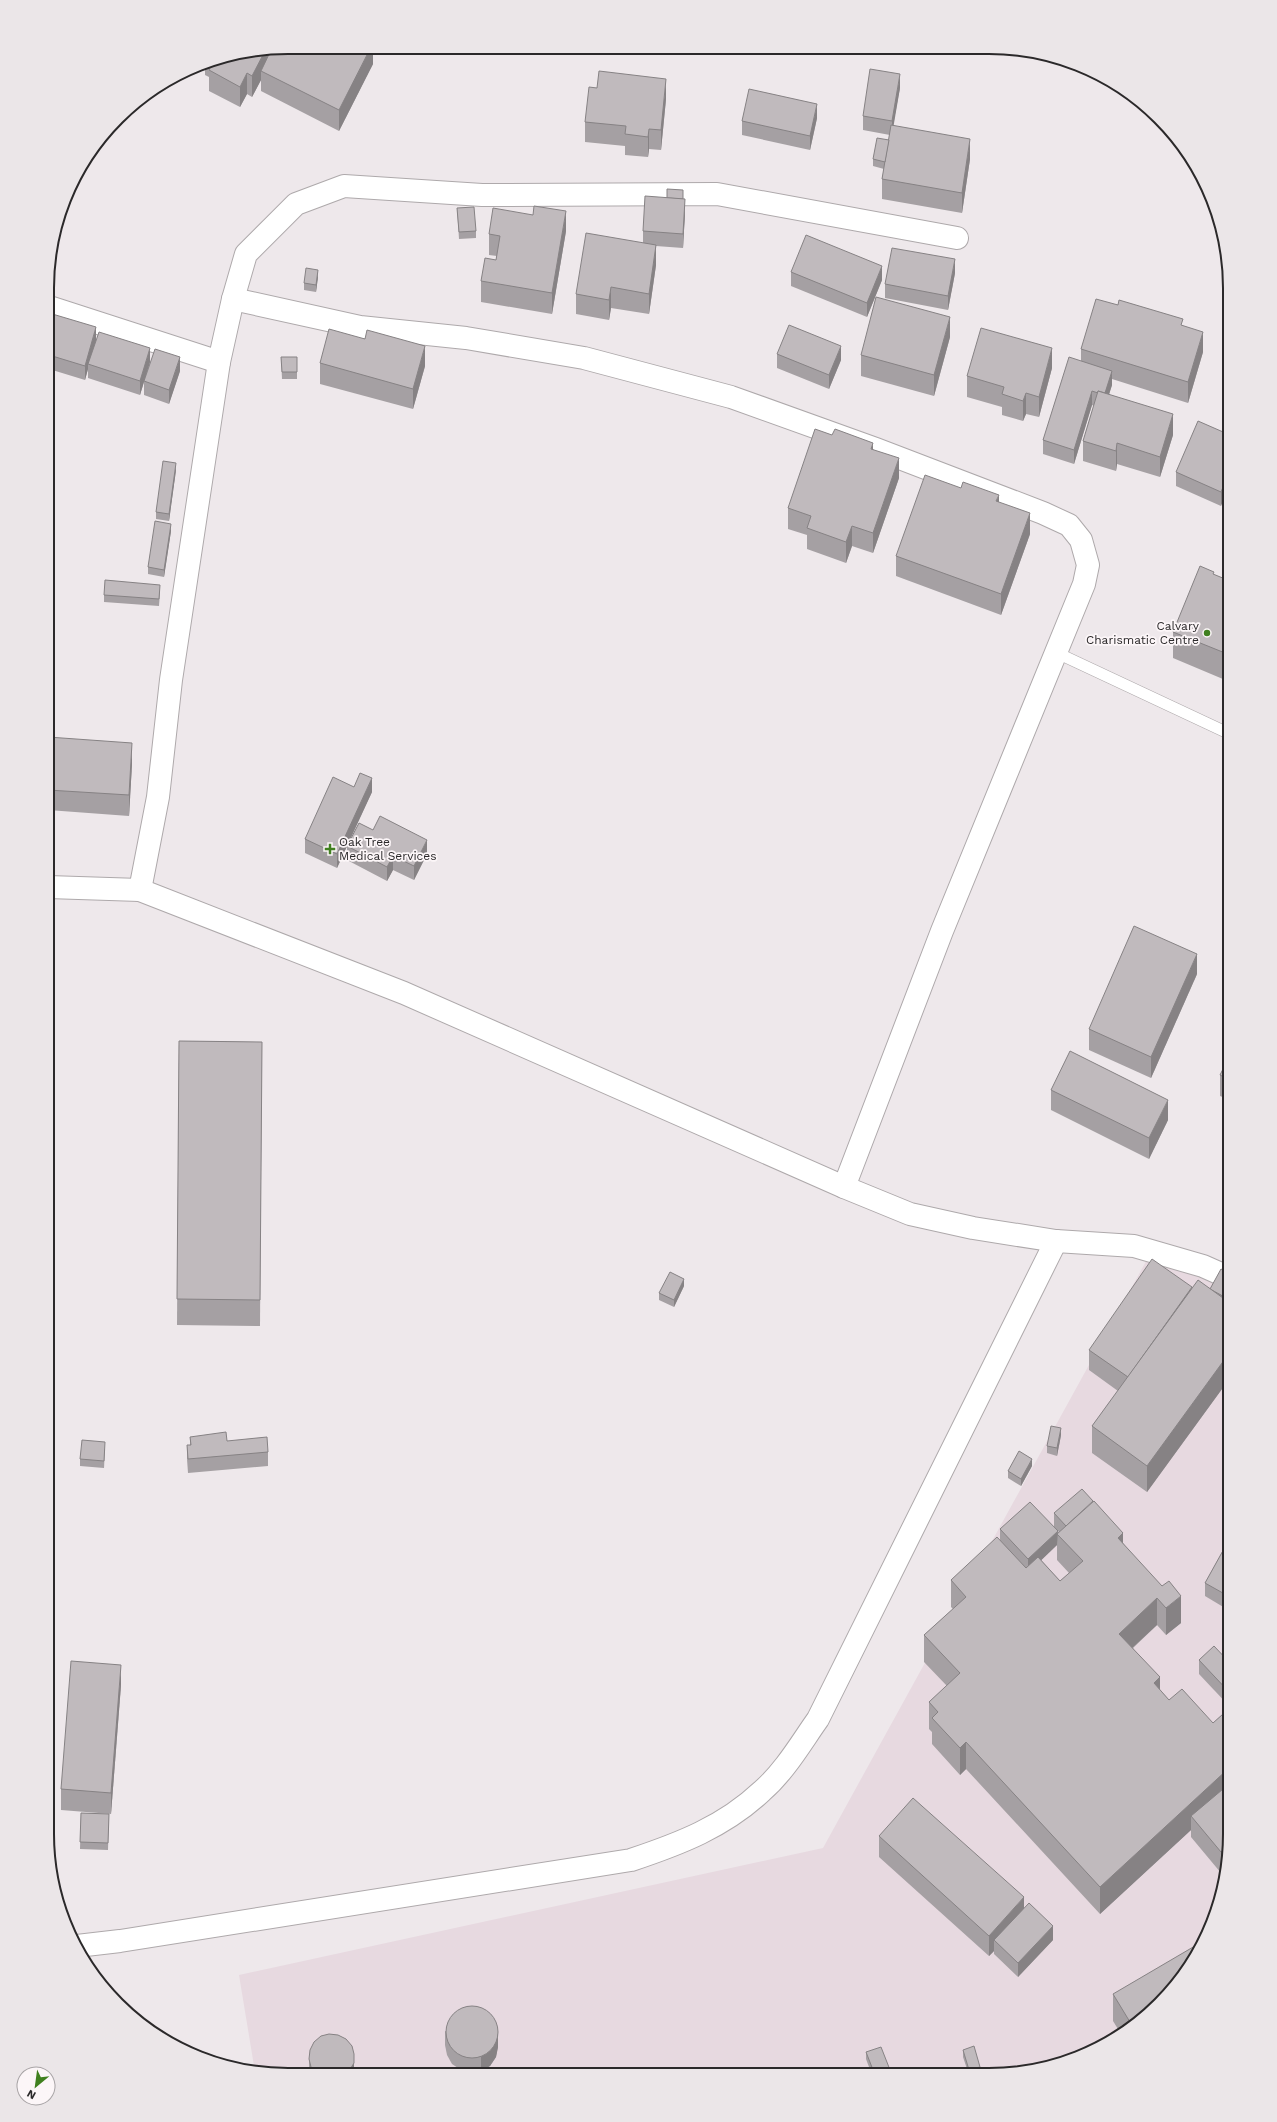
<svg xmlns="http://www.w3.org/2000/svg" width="1277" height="2122" font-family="'Work Sans',sans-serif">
<rect width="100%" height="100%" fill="#eee8eb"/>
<!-- built -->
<path fill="#e7d9e0" d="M 1155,1245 L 1230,1272 L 1229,1850 L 1217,1912 L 1180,1981 L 1136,2025 L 1081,2057 L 989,2075 L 255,2072 L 239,1975 L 823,1848 Z"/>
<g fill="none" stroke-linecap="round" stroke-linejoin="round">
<defs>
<path id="lane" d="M 1055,652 L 1230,734"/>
<g id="street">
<path d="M 233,299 L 360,327 L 466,338 L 584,358 L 731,397 L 876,449 L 1043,513 L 1069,525 L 1081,540 L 1088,565 L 1084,584 L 942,931 L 844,1187"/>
<path d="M 49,307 L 219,362"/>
<path d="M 48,887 L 140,890 L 404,993 L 844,1187 L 910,1214 L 973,1228 L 1056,1241 L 1134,1246 L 1203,1266 L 1230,1278"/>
<path d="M 140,890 L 158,797 L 171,680 L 219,362 L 233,299 L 246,254 L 296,204 L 344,186 L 482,195 L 717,194 L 957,238"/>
<path d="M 77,1946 L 120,1941 L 631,1860 C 679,1844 724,1827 762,1791 C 785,1771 801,1743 818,1719 L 1056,1241"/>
</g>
</defs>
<!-- lane casing -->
<use href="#lane" stroke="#aea9ab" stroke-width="12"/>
<!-- street casing -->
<use href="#street" stroke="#aea9ab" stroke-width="24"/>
<!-- lane -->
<use href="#lane" stroke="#fff" stroke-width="11"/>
<!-- street -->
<use href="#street" stroke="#fff" stroke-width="22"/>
</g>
<!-- wall -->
<g fill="#a5a0a3" fill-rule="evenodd">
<path d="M 288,47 L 373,47 L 373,64 L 339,131 L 261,91 L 261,80 L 252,97 L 247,94 L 240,107 L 209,91 L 209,77 L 205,75 L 205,64 Z"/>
<path d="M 900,88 L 893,125 L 970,159 L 962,213 L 882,199 L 882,179 L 884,169 L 873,166 L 873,159 L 889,140 L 890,135 L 863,130 L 863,116 Z"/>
<path d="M 666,99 L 661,150 L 649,149 L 648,157 L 625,155 L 625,146 L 585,142 L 585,122 Z"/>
<path d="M 817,118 L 810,150 L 742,135 L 742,121 Z"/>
<path d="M 683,199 L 685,213 L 683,248 L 656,246 L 656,265 L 649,314 L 611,308 L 609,320 L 576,314 L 576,294 L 643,243 L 643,231 Z"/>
<path d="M 457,208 L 476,231 L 476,238 L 459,239 Z"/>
<path d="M 566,231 L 552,314 L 481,302 L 481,281 L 496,260 L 497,256 L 489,255 L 489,234 Z"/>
<path d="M 791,272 L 882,280 L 867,317 L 791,286 Z"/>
<path d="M 955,273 L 948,310 L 885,298 L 885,284 Z"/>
<path d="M 318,277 L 316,292 L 304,290 L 304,283 Z"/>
<path d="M 49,313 L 96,340 L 150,362 L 140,395 L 88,378 L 88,369 L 85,380 L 49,369 Z"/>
<path d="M 1183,326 L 1203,352 L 1188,403 L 1112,379 L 1112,385 L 1109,395 L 1173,435 L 1160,477 L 1117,464 L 1116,471 L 1083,461 L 1083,441 L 1094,406 L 1092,405 L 1074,464 L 1043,454 L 1043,440 L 1081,361 L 1081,349 Z"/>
<path d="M 950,337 L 934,396 L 861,376 L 861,355 Z"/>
<path d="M 777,354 L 841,360 L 829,389 L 777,368 Z"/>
<path d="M 281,357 L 297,357 L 297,379 L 282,379 Z"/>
<path d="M 320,363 L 425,366 L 413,409 L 320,384 Z"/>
<path d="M 1052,368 L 1039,417 L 1026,414 L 1023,421 L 1002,415 L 1002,407 L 967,397 L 967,376 Z"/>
<path d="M 180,371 L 169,404 L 144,395 L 144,381 Z"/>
<path d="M 1230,435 L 1221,506 L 1176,486 L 1176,472 Z"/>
<path d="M 873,449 L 899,478 L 873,553 L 852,546 L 846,563 L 807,549 L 807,535 L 788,529 L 788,508 Z"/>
<path d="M 176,470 L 169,521 L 156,519 L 156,512 Z"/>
<path d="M 999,502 L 1030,534 L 1001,615 L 896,576 L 896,556 Z"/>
<path d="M 171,531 L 164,577 L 148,574 L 148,567 Z"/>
<path d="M 1214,575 L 1230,581 L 1230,682 L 1173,658 L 1173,632 Z"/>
<path d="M 160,592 L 159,606 L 104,602 L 104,595 Z"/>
<path d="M 48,737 L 132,764 L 129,816 L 48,810 Z"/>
<path d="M 354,787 L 372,792 L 347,845 L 373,830 L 427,854 L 414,880 L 393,870 L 387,881 L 347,860 L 347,846 L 337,868 L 305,853 L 305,839 Z"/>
<path d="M 1197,974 L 1151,1078 L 1089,1050 L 1089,1029 Z"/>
<path d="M 179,1041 L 262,1042 L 260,1326 L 177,1325 Z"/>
<path d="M 1230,1055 L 1230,1100 L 1220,1096 L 1220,1075 Z"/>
<path d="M 1051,1090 L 1168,1120 L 1149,1159 L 1051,1110 Z"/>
<path d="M 1230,1274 L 1230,1378 L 1147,1492 L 1092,1453 L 1092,1426 L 1118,1391 L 1089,1370 L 1089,1350 L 1192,1290 L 1210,1289 Z"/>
<path d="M 684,1286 L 674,1307 L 659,1300 L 659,1293 Z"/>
<path d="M 1061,1435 L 1057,1456 L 1047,1453 L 1047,1446 Z"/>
<path d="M 190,1437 L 227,1441 L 268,1452 L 268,1466 L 188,1473 L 187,1459 L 187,1445 L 190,1445 Z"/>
<path d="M 105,1449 L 104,1468 L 80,1466 L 80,1459 Z"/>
<path d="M 1032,1466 L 1021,1486 L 1008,1478 L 1008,1471 Z"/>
<path d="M 1054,1513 L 1123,1543 L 1181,1623 L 1166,1635 L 1157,1625 L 1133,1648 L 1160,1690 L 1169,1700 L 1213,1723 L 1223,1714 L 1221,1873 L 1191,1837 L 1191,1830 L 1100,1914 L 966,1769 L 960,1775 L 932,1744 L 932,1732 L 929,1729 L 929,1702 L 947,1686 L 924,1662 L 924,1635 L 953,1609 L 951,1607 L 951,1580 L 1000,1540 L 1000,1529 L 1058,1533 L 1059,1532 L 1054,1527 ZM 1057,1545 L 1057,1560 L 1069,1573 L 1060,1581 L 1041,1560 Z"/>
<path d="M 1230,1538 L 1230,1611 L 1205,1596 L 1205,1583 Z"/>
<path d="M 1199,1660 L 1230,1663 L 1230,1707 L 1199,1674 Z"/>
<path d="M 121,1685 L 111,1814 L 61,1810 L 61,1789 Z"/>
<path d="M 81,1813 L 109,1814 L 108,1850 L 80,1849 Z"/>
<path d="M 879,1836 L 1024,1909 L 1053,1940 L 1018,1977 L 994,1954 L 994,1951 L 989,1956 L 879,1857 Z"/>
<path d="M 1113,1994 L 1136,2025 L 1121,2034 L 1113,2021 Z"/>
<path d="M 445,2031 L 498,2047 L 496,2057 L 490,2066 L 481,2071 L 471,2072 L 461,2070 L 452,2064 L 447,2055 L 445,2045 Z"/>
<path d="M 963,2050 L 980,2074 L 976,2075 L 969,2075 L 963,2057 Z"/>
<path d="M 866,2052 L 892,2075 L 872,2075 L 866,2059 Z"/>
<path d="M 309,2059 L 354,2068 L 354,2073 L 309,2073 Z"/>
</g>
<!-- shaded-wall -->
<g fill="#868284">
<path d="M 371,47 L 373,47 L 373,64 L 339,131 L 339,110 Z"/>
<path d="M 274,50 L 261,71 L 261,80 L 252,97 L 252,76 L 265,51 Z"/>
<path d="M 247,73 L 247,94 L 240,107 L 240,87 Z"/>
<path d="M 900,74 L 900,88 L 892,135 L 892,121 Z"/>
<path d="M 666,79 L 666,99 L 661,150 L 661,130 Z"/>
<path d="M 817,104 L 817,118 L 810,150 L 810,136 Z"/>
<path d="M 649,129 L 649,149 L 648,157 L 648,137 Z"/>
<path d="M 970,139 L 970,159 L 962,213 L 962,193 Z"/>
<path d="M 685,199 L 685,213 L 683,248 L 683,234 Z"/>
<path d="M 566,211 L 566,231 L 552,314 L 552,293 Z"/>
<path d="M 656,245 L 656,265 L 649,314 L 649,294 Z"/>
<path d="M 955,259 L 955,273 L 948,310 L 948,296 Z"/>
<path d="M 882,266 L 882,280 L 867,317 L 867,303 Z"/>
<path d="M 318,270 L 318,277 L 316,292 L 316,285 Z"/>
<path d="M 611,287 L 611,308 L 609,320 L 609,300 Z"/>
<path d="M 950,317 L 950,337 L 934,396 L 934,375 Z"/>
<path d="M 96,327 L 96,341 L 88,364 L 88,369 L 85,380 L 85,366 Z"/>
<path d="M 1203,332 L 1203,352 L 1188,403 L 1188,382 Z"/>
<path d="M 425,346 L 425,366 L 413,409 L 413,389 Z"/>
<path d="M 841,346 L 841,360 L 829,389 L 829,375 Z"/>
<path d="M 150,348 L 150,362 L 140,395 L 140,381 Z"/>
<path d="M 1052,348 L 1052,368 L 1039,417 L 1039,397 Z"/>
<path d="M 180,357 L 180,371 L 169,404 L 169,390 Z"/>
<path d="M 1112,371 L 1112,385 L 1104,409 L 1104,395 Z"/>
<path d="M 1092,391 L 1092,405 L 1074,464 L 1074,450 Z"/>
<path d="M 1026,393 L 1026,414 L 1023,421 L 1023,401 Z"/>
<path d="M 1173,414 L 1173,435 L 1160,477 L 1160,457 Z"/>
<path d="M 873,443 L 873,463 L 871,449 Z"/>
<path d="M 1117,443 L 1117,464 L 1116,471 L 1116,451 Z"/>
<path d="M 899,458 L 899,478 L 873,553 L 873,533 Z"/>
<path d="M 176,463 L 176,470 L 169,521 L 169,514 Z"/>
<path d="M 1230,470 L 1230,484 L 1221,506 L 1221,492 Z"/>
<path d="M 999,495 L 999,515 L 996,501 Z"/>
<path d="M 1030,513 L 1030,534 L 1001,615 L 1001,594 Z"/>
<path d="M 171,524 L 171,531 L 164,577 L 164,570 Z"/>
<path d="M 852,526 L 852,546 L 846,563 L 846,542 Z"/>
<path d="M 132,743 L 132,764 L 129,816 L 129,795 Z"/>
<path d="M 372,778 L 372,792 L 337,868 L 337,854 Z"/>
<path d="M 427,840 L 427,854 L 414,880 L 414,866 Z"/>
<path d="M 393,856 L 393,870 L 387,881 L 387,867 Z"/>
<path d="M 1197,954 L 1197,974 L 1151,1078 L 1151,1057 Z"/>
<path d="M 1168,1100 L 1168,1120 L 1149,1159 L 1149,1138 Z"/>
<path d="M 684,1279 L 684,1286 L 674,1307 L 674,1300 Z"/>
<path d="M 1192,1287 L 1192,1307 L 1128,1377 Z"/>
<path d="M 1230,1352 L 1230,1378 L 1147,1492 L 1147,1466 Z"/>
<path d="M 1061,1428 L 1061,1435 L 1057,1456 L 1057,1448 Z"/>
<path d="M 1032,1459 L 1032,1466 L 1021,1486 L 1021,1479 Z"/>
<path d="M 1058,1531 L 1057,1545 L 1028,1573 L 1028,1559 Z"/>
<path d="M 1123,1533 L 1123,1560 L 1118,1538 Z"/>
<path d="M 1181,1596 L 1181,1623 L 1166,1635 L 1166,1608 Z"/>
<path d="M 1157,1598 L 1157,1625 L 1119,1660 L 1119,1634 Z"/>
<path d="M 121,1665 L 121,1685 L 111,1814 L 111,1793 Z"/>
<path d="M 1160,1677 L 1160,1704 L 1154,1683 Z"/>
<path d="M 48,1712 L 48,1733 L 47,1739 L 47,1719 Z"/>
<path d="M 966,1742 L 966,1769 L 960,1775 L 960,1748 Z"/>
<path d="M 1229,1768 L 1229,1795 L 1191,1816 L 1191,1830 L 1100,1914 L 1100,1887 Z"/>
<path d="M 1229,1845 L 1229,1850 L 1226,1868 L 1221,1873 L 1221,1852 Z"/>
<path d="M 1024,1897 L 1024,1917 L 994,1940 L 994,1951 L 989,1956 L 989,1936 Z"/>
<path d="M 1053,1926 L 1053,1940 L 1018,1977 L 1018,1963 Z"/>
<path d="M 498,2033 L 498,2047 L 496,2057 L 490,2066 L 481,2071 L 481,2057 Z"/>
<path d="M 354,2054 L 354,2073 L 347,2073 Z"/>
<path d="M 980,2067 L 980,2074 L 976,2075 L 969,2075 L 969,2070 Z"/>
</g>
<!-- building -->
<g fill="#c0babd" stroke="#868284">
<path d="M 288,47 L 371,47 L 339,110 L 261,71 L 271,50 Z"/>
<path d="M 265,51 L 252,76 L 247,73 L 240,87 L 209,70 L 213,62 Z"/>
<path d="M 870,69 L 900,74 L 892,121 L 863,116 Z"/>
<path d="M 599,71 L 666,79 L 661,130 L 649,129 L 648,137 L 625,134 L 626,126 L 585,122 L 589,87 L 597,88 Z"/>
<path d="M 749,89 L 817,104 L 810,136 L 742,121 Z"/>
<path d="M 891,125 L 970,139 L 962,193 L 882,179 Z"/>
<path d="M 877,138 L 889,140 L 885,162 L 873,159 Z"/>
<path d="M 667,189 L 683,190 L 683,199 L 667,198 Z"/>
<path d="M 645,196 L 685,199 L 683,234 L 643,231 Z"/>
<path d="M 534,206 L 566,211 L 552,293 L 481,281 L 485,258 L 496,260 L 500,236 L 489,234 L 493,208 L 533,215 Z"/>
<path d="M 474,207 L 476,231 L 459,232 L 457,208 Z"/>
<path d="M 586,233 L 656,245 L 649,294 L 611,287 L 609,300 L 576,294 Z"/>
<path d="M 806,235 L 882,266 L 867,303 L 791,272 Z"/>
<path d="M 892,248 L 955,259 L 948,296 L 885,284 Z"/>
<path d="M 306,268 L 318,270 L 316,285 L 304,283 Z"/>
<path d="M 876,297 L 950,317 L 934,375 L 861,355 Z"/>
<path d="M 1096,299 L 1118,305 L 1119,300 L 1183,319 L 1181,325 L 1203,332 L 1188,382 L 1081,349 Z"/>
<path d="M 49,313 L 96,327 L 85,366 L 49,355 Z"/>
<path d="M 789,325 L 841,346 L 829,375 L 777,354 Z"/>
<path d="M 981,328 L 1052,348 L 1039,397 L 1026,393 L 1023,401 L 1002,394 L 1004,387 L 967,376 Z"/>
<path d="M 329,329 L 365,339 L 367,330 L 425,346 L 413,389 L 320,363 Z"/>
<path d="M 99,332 L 150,348 L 140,381 L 88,364 Z"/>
<path d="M 155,349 L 180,357 L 169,390 L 144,381 Z"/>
<path d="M 281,357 L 297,357 L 297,372 L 282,372 Z"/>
<path d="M 1069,357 L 1112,371 L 1105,393 L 1098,391 L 1098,393 L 1092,391 L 1074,450 L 1043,440 Z"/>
<path d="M 1098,391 L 1173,414 L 1160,457 L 1117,443 L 1116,451 L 1083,441 Z"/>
<path d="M 1198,421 L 1230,435 L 1230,470 L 1221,492 L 1176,472 Z"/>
<path d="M 815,429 L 832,435 L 835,429 L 873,443 L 871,449 L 899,458 L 873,533 L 852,526 L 846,542 L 807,528 L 811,516 L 788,508 Z"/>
<path d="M 163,461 L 176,463 L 169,514 L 156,512 Z"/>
<path d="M 925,475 L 961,488 L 963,482 L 999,495 L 996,501 L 1030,513 L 1001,594 L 896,556 Z"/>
<path d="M 155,521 L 171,524 L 164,570 L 148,567 Z"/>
<path d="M 1200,566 L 1214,572 L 1213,574 L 1230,581 L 1230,655 L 1173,632 Z"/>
<path d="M 105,580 L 160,585 L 159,599 L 104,595 Z"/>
<path d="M 48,737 L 132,743 L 129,795 L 48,790 Z"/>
<path d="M 360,773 L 372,778 L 337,854 L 305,839 L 333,777 L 354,787 Z"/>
<path d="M 380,816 L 427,840 L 414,866 L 393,856 L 387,867 L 347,846 L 359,823 L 373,830 Z"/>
<path d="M 1134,926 L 1197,954 L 1151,1057 L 1089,1029 Z"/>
<path d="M 179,1041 L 262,1042 L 260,1300 L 177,1299 Z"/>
<path d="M 1070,1051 L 1168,1100 L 1149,1138 L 1051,1090 Z"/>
<path d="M 1230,1055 L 1230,1080 L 1220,1075 Z"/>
<path d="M 1152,1259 L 1192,1287 L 1128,1377 L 1089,1350 Z"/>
<path d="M 1221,1269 L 1230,1274 L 1230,1300 L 1210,1289 Z"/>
<path d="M 670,1272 L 684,1279 L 674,1300 L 659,1293 Z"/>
<path d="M 1198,1280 L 1230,1303 L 1230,1352 L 1147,1466 L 1092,1426 Z"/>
<path d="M 1051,1426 L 1061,1428 L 1057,1448 L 1047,1446 Z"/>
<path d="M 226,1432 L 227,1441 L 267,1437 L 268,1452 L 188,1459 L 187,1445 L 191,1445 L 190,1437 Z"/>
<path d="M 82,1440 L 105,1442 L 104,1461 L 80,1459 Z"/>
<path d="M 1019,1451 L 1032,1459 L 1021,1479 L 1008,1471 Z"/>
<path d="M 1082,1489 L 1093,1501 L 1066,1526 L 1054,1513 Z"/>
<path d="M 1094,1501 L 1123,1533 L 1118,1538 L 1162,1586 L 1169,1581 L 1181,1596 L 1166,1608 L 1157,1598 L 1119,1634 L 1160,1677 L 1154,1683 L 1169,1700 L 1182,1689 L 1213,1723 L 1223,1714 L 1230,1720 L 1229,1768 L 1100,1887 L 966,1742 L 960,1748 L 932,1718 L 938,1712 L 929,1702 L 960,1673 L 924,1635 L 966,1597 L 951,1580 L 997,1537 L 1026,1568 L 1038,1557 L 1060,1581 L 1083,1561 L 1057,1534 Z"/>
<path d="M 1030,1502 L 1058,1531 L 1028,1559 L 1000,1529 Z"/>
<path d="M 1230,1538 L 1230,1597 L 1205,1583 Z"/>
<path d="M 1214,1646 L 1230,1663 L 1230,1693 L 1199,1660 Z"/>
<path d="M 71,1661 L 121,1665 L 111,1793 L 61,1789 Z"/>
<path d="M 1229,1784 L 1229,1845 L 1221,1852 L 1191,1816 Z"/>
<path d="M 913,1798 L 1024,1897 L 989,1936 L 879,1836 Z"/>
<path d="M 81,1813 L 109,1814 L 108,1843 L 80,1842 Z"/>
<path d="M 1029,1903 L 1053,1926 L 1018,1963 L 994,1940 Z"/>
<path d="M 1200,1943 L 1180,1981 L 1136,2025 L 1133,2027 L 1113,1994 Z"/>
<circle cx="472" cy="2032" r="26"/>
<path d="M 329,2034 L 338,2035 L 346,2039 L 352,2046 L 354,2054 L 354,2063 L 349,2071 L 347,2073 L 316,2073 L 311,2067 L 309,2059 L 310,2050 L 314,2042 L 321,2036 Z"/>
<path d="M 974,2046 L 980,2067 L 969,2070 L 963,2050 Z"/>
<path d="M 881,2047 L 892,2075 L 875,2075 L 866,2052 Z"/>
</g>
<!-- markers -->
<g fill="#40801f" stroke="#fcf6f8" stroke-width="1.5">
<circle cx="1207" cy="633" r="4"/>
<path d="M328 843h4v4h4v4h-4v4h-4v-4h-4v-4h4z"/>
</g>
<g text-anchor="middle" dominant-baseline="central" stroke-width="3.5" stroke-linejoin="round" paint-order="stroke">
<!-- poi labels -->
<g font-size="12" fill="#2b292a" stroke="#fcf6f8" text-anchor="end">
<text x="1199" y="626">Calvary<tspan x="1199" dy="14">Charismatic Centre</tspan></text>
<text x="339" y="842" text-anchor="start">Oak Tree<tspan x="339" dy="14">Medical Services</tspan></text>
</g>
</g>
<!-- crop -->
<path d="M0 0H1277V2122H0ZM288 54H989A234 234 0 0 1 1223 288V1834A234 234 0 0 1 989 2068H288A234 234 0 0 1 54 1834V288A234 234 0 0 1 288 54Z" fill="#ebe6e8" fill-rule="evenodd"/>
<path fill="none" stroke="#2b292a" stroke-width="2" d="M288 54H989A234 234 0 0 1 1223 288V1834A234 234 0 0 1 989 2068H288A234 234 0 0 1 54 1834V288A234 234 0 0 1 288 54Z"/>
<!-- north arrow -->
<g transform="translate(36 2086) rotate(209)"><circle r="19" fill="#fcf6f8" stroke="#a8a4a6"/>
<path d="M0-3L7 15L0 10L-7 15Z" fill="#40801f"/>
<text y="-6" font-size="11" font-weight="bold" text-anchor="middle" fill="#2b292a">N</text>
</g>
</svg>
